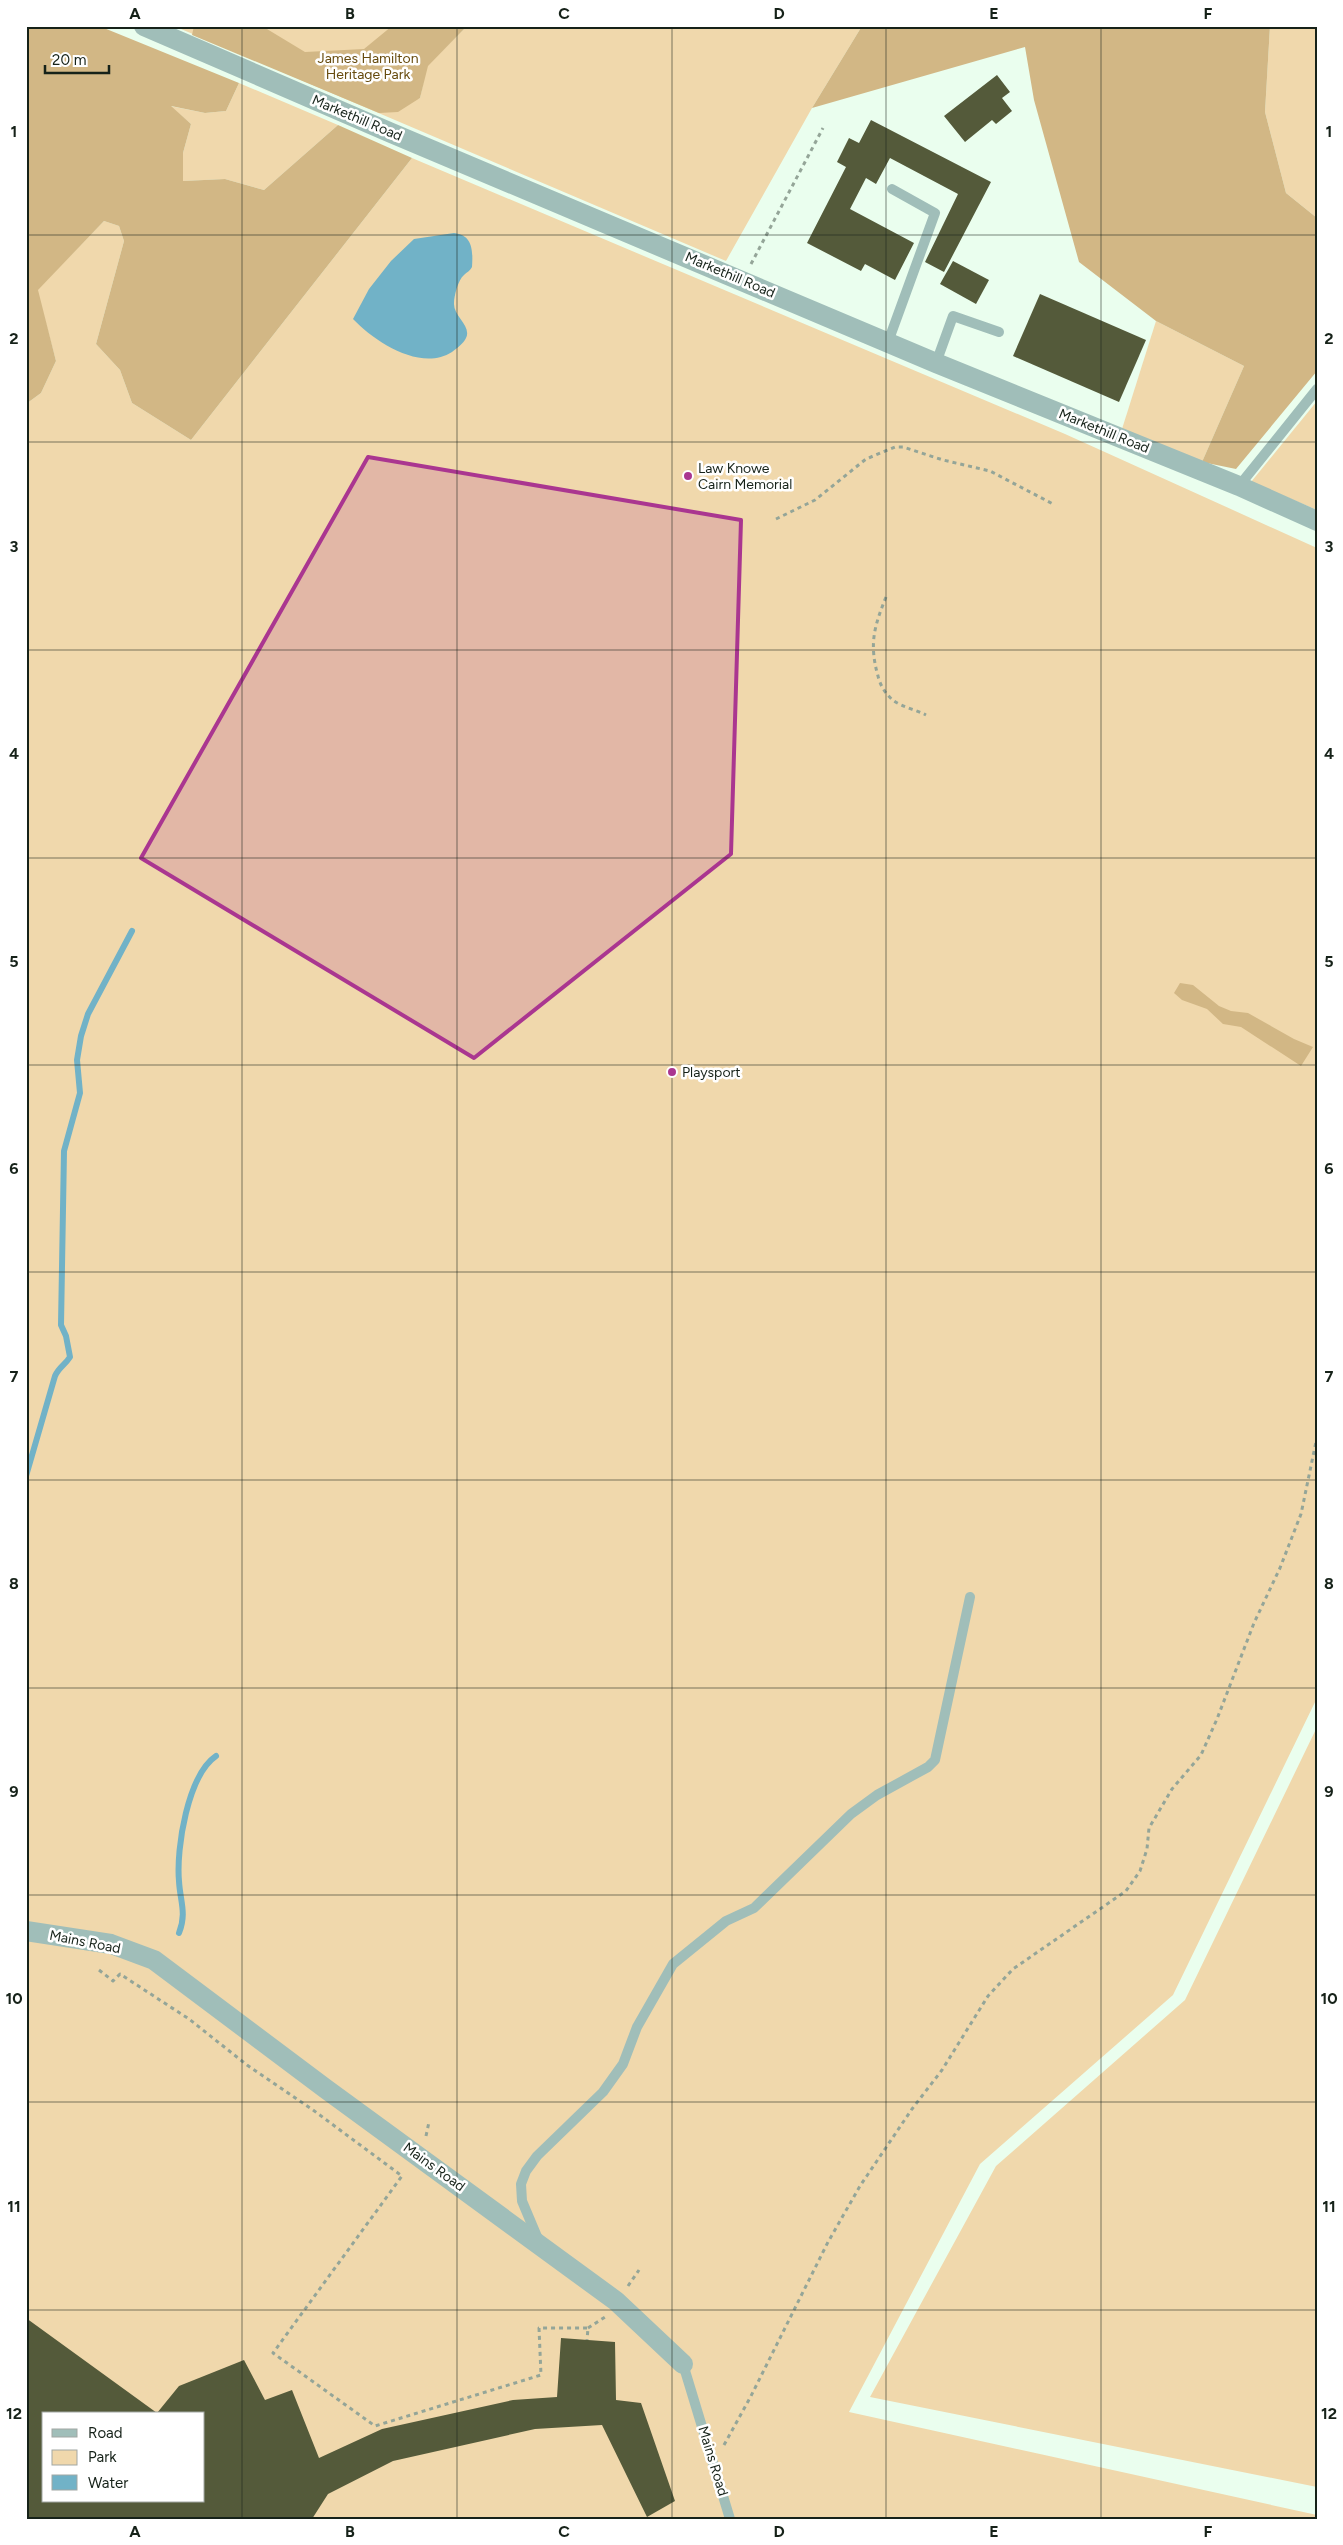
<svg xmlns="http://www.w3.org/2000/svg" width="1343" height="2545" font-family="Figtree,sans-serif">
<rect width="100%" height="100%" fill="#eafeee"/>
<!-- green -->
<g fill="#f0d8ac" fill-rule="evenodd">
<path d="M 174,26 L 459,26 L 379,112 L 420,98 L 427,66 L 467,26 L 862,26 L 812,108 L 726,261 Z"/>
<path d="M 1270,26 L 1317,26 L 1317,218 L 1286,193 L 1265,112 Z"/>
<path d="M 239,83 L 338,125 L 264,190 L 225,179 L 183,181 L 183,153 L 191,124 L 170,106 L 205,113 L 226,111 Z"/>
<path d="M 412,158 L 1065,434 L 1317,548 L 1317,1698 L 1173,1995 L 980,2164 L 849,2412 L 1317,2515 L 1317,2519 L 26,2519 L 26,404 L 41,393 L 56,361 L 37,290 L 104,221 L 119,226 L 124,241 L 96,344 L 120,370 L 132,403 L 191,440 ZM 44,2414 L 204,2414 L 204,2501 L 44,2501 Z"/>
<path d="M 1156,321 L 1244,366 L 1202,462 L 1122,429 Z"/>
<path d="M 1317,401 L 1317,510 L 1251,482 Z"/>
<path d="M 1317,1727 L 1317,2487 L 870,2397 L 996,2166 L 1185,2000 Z"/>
</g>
<!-- forest -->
<g fill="#d2b785">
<path d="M 26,26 L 99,26 L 239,83 L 226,111 L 205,113 L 171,106 L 191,124 L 183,153 L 183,181 L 225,179 L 264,190 L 338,125 L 412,158 L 191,440 L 132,403 L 120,370 L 96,344 L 124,241 L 119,226 L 104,221 L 38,290 L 56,361 L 41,393 L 26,404 Z"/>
<path d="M 194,26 L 262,26 L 305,52 L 364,49 L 392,26 L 467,26 L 428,66 L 420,98 L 398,112 L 379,113 L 192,35 Z"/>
<path d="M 862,26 L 1270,26 L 1265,112 L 1286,193 L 1317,218 L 1317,371 L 1236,469 L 1202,462 L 1244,366 L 1156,321 L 1079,262 L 1034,100 L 1025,47 L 812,108 Z"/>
<path d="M 1180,983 L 1193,985 L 1219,1006 L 1231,1011 L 1248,1013 L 1294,1039 L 1313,1047 L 1301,1066 L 1241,1027 L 1223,1024 L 1207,1009 L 1182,1000 L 1174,993 Z"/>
</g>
<!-- water -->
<path fill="#71b2c7" d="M 454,233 C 473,235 473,251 472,267 C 470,271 467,272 464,275 C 458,280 454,296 454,303 C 453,316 472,326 466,338 C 463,344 457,348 452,352 C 421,372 375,342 353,319 L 369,289 L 391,261 L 414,239 Z"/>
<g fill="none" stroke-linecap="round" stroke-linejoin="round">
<!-- stream -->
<g stroke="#71b2c7" stroke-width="6">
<path d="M 26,1476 L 55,1376 C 59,1367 65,1365 70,1357 L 66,1336 L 61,1325 L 64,1151 L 80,1093 L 77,1060 L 81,1036 L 88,1014 L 132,931"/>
<path d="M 179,1933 C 187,1913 180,1901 179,1881 C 176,1848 188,1775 216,1756"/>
</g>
</g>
<!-- building -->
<g fill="#545a3a" fill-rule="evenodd">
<path d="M 997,75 L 1010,92 L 1002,98 L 1012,111 L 996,124 L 992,120 L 965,142 L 944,116 Z"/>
<path d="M 871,120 L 991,182 L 944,272 L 925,262 L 958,194 L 890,158 L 876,184 L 866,178 L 850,209 L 914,243 L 895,280 L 865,264 L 861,271 L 807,243 L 846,167 L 837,162 L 849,138 L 859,143 Z"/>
<path d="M 953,261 L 989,280 L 976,304 L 940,284 Z"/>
<path d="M 1040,294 L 1146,340 L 1119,402 L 1013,356 Z"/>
<path d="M 26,2318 L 157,2413 L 179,2386 L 244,2360 L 265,2400 L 292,2390 L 319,2458 L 382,2429 L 513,2400 L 557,2397 L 561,2338 L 615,2342 L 616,2400 L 641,2403 L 675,2501 L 647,2517 L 602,2425 L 535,2429 L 393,2461 L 328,2494 L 312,2519 L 26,2519 ZM 44,2414 L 204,2414 L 204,2501 L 44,2501 Z"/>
</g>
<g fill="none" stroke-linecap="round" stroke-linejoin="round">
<!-- path -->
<g stroke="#94a598" stroke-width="3" stroke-dasharray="4 4" stroke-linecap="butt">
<path d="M 751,264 L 823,128"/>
<path d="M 776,519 L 815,500 L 866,459 L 895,447 L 903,447 L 943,460 L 990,471 L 1053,504"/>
<path d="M 886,597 C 874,627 869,644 878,676 C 880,685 886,695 894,701 C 903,707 916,710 926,715"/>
<path d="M 99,1970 L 113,1981 L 120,1974 L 189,2019 L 247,2065 L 313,2110 L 402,2176 L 273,2353 L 375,2426 L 541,2375 L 539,2328 L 588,2328 L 587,2340"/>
<path d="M 426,2136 L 429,2122"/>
<path d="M 628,2286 L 639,2270"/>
<path d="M 588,2328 L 605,2317"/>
<path d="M 724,2445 L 751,2396 L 828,2242 L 860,2186 L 912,2109 L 942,2070 L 988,1996 L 1013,1969 L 1126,1891 L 1140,1871 L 1147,1849 L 1149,1828 L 1172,1789 L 1201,1755 L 1217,1719 L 1254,1623 L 1280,1568 L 1301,1514 L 1317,1437"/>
</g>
<!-- service -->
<g stroke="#a0beb9" stroke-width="10">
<path d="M 888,342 L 935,213 L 892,189"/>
<path d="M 936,363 L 953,316 L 999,332"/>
<path d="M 1239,486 L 1317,389"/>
<path d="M 538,2239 L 522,2201 L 521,2184 L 526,2171 L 537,2156 L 603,2092 L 623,2064 L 637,2027 L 673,1964 L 726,1921 L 754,1908 L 851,1814 L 877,1795 L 928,1767 L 935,1760 L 970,1597"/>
<path d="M 683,2364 L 730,2519"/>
</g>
<!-- minor -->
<g stroke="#a0beb9" stroke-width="20">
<path d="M 144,26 L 389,132 L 936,363 L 1239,486 L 1317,521"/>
<path d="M 26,1931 L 111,1944 L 154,1960 L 326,2089 L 616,2301 L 683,2364"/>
</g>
</g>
<!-- marked area -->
<path fill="#aa3690" fill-opacity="0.2" stroke="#aa3690" stroke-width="4" stroke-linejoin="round" d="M 368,457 L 741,520 L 731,854 L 474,1058 L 141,858 Z"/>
<!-- grid -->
<path fill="none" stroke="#162219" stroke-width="1" stroke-opacity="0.55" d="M 242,26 L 242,2519M 457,26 L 457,2519M 672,26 L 672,2519M 886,26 L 886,2519M 1101,26 L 1101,2519M 26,235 L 1317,235M 26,442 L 1317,442M 26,650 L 1317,650M 26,858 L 1317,858M 26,1065 L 1317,1065M 26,1272 L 1317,1272M 26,1480 L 1317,1480M 26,1688 L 1317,1688M 26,1895 L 1317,1895M 26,2102 L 1317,2102M 26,2310 L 1317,2310"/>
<!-- markers -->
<g fill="#aa3690" stroke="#fff" stroke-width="2">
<circle cx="688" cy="476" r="5"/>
<circle cx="672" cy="1072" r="5"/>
</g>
<g text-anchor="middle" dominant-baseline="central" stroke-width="5" stroke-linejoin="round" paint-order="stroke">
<!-- park labels -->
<g font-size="14" fill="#674b0e" stroke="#fff">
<text x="368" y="58">James Hamilton<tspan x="368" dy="16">Heritage Park</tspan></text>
</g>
<!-- street labels -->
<g font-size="14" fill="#162219" stroke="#fff">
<text transform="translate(357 118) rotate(23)">Markethill Road</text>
<text transform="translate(730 275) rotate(23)">Markethill Road</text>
<text transform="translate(1104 431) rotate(22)">Markethill Road</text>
<text transform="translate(85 1942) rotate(11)">Mains Road</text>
<text transform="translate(434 2167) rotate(36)">Mains Road</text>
<text transform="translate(713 2461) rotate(73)">Mains Road</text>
</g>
<!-- poi labels -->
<g font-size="14" fill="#162219" stroke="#fff" text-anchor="start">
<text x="698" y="468">Law Knowe<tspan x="698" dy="16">Cairn Memorial</tspan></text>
<text x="682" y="1072">Playsport</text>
</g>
</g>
<!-- border -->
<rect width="1343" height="2545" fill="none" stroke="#ffffff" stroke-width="55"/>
<!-- legend -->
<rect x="42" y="2412" width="162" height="90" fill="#ffffff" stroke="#a2a7a3"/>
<rect x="52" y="2429" width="25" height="8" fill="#a0beb9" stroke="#a2a7a3"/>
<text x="88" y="2438" font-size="15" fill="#162219">Road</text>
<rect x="52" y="2450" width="25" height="15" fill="#f0d8ac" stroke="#a2a7a3"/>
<text x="88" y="2462" font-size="15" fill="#162219">Park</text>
<rect x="52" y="2475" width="25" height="15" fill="#71b2c7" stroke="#a2a7a3"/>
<text x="88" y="2488" font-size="15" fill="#162219">Water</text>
<!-- scale -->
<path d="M45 65v8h64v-8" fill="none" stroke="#162219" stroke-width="2.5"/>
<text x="52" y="65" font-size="15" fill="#162219" stroke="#ffffff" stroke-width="4" paint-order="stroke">20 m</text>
<rect x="28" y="28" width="1288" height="2490" fill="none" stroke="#162219" stroke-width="2"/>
<g font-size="16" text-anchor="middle" font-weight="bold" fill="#162219">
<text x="135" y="19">A</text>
<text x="350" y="19">B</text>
<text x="564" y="19">C</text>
<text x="779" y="19">D</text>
<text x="994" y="19">E</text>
<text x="1208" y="19">F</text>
<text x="14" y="137">1</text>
<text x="1329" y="137">1</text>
<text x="14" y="344">2</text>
<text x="1329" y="344">2</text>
<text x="14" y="552">3</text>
<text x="1329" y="552">3</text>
<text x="14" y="759">4</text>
<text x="1329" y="759">4</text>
<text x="14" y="967">5</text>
<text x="1329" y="967">5</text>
<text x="14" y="1174">6</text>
<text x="1329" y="1174">6</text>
<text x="14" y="1382">7</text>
<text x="1329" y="1382">7</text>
<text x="14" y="1589">8</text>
<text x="1329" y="1589">8</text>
<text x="14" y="1797">9</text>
<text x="1329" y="1797">9</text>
<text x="14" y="2004">10</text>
<text x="1329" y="2004">10</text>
<text x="14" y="2212">11</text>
<text x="1329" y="2212">11</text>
<text x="14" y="2419">12</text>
<text x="1329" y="2419">12</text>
<text x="135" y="2537">A</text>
<text x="350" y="2537">B</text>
<text x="564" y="2537">C</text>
<text x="779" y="2537">D</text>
<text x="994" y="2537">E</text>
<text x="1208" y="2537">F</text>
</g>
</svg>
